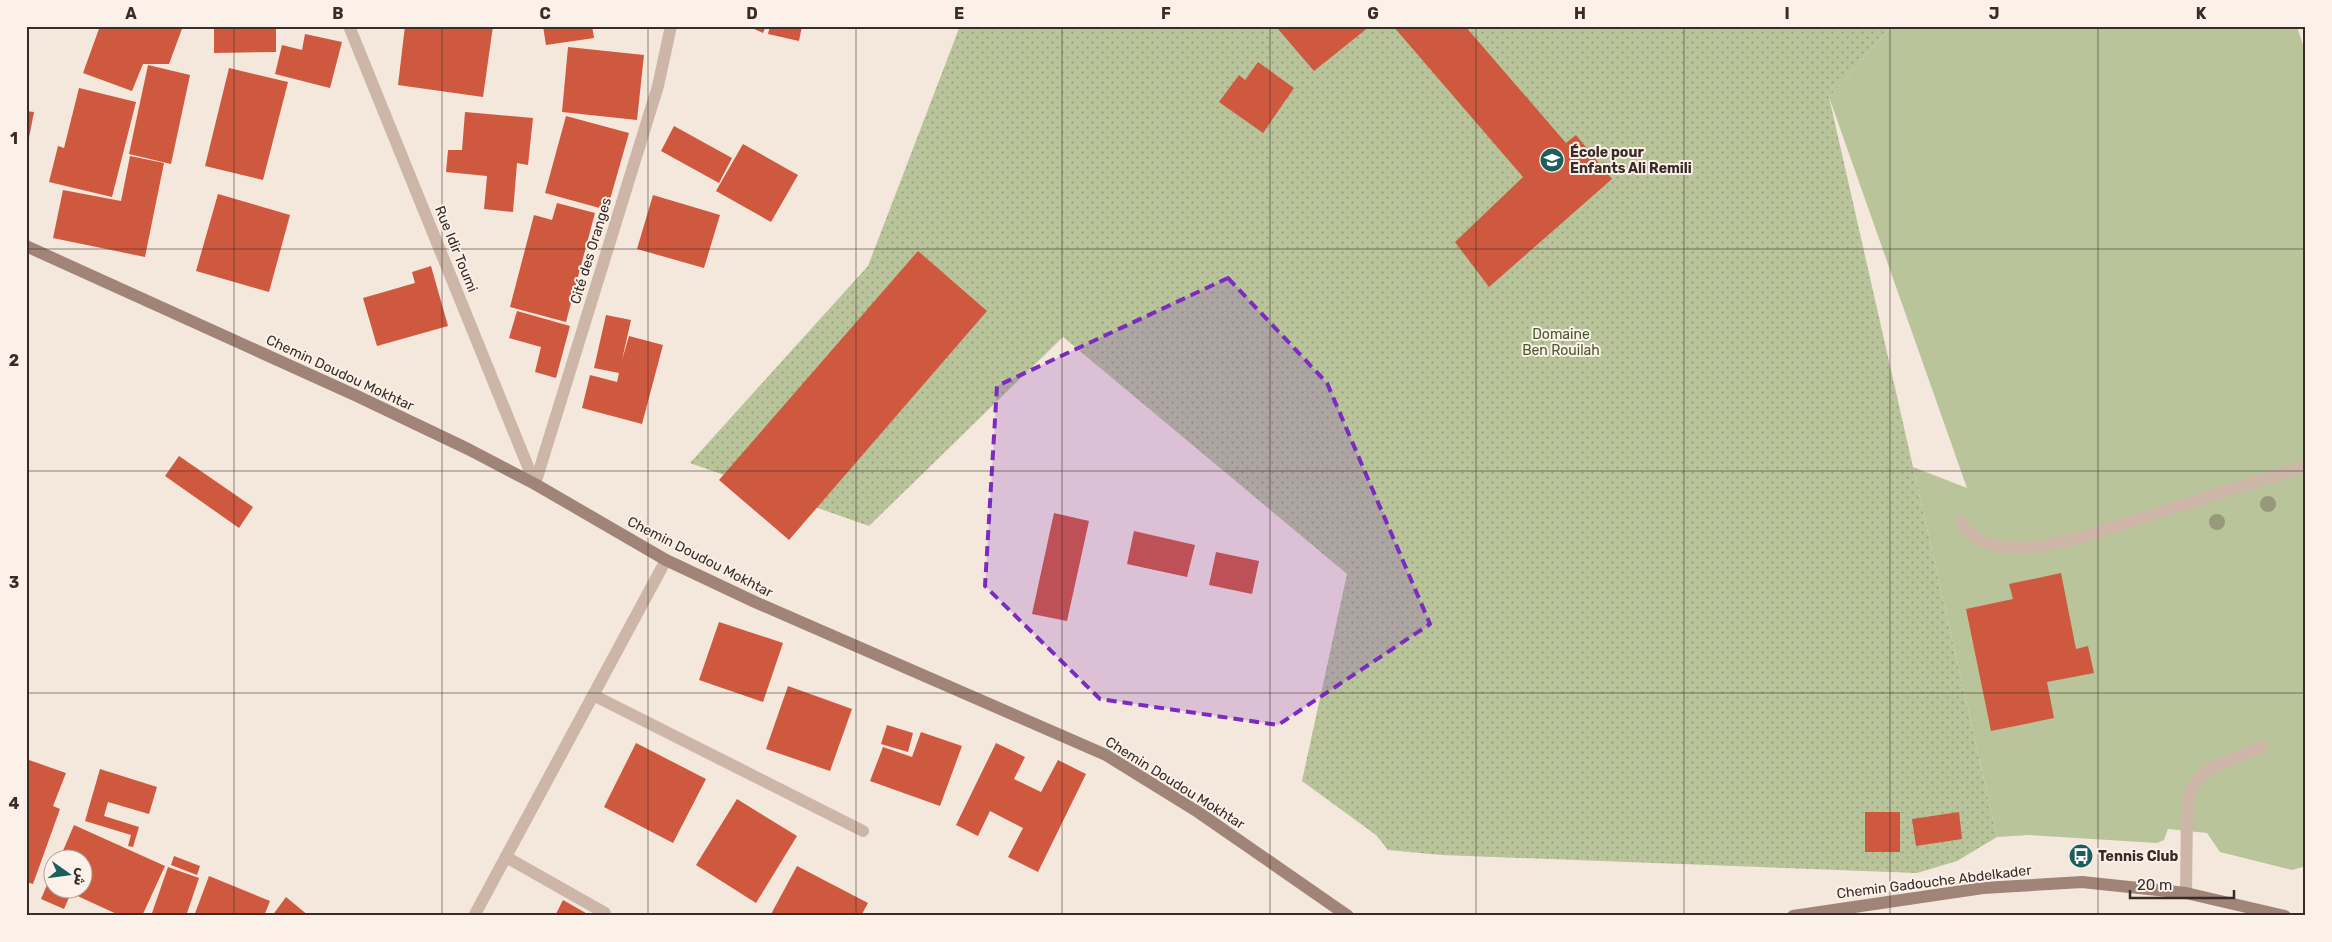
<svg xmlns="http://www.w3.org/2000/svg" width="2332" height="942" font-family="Rubik,'Noto Naskh Arabic',sans-serif">
<defs>
<pattern id="park-dots" width="8" height="8" patternUnits="userSpaceOnUse" patternTransform="scale(1.25)"><rect width="8" height="8" fill="#b9c49b"/><path d="M2 2h.1M6 6h.1" fill="none" stroke="#979f7e" stroke-width="1.8" stroke-linecap="round"/></pattern>
</defs>
<rect width="100%" height="100%" fill="#f4e7dc"/>
<!-- grass -->
<path fill="#b9c49b" d="M 1892,26 L 2297,26 L 2306,55 L 2306,866 L 2292,870 L 2220,852 L 2207,833 L 2168,829 L 2164,840 L 2157,843 L 2029,835 L 1997,837 L 1913,467 L 1967,488 L 1829,97 Z"/>
<!-- park -->
<path fill="url(#park-dots)" d="M 960,26 L 1892,26 L 1829,97 L 1997,837 L 1957,861 L 1917,873 L 1442,855 L 1388,850 L 1376,835 L 1302,781 L 1347,574 L 1063,337 L 869,526 L 690,463 L 868,266 Z"/>
<!-- building -->
<g fill="#cf593f">
<path d="M 100,26 L 183,26 L 169,64 L 143,64 L 132,91 L 83,73 Z"/>
<path d="M 214,26 L 276,26 L 276,52 L 214,53 Z"/>
<path d="M 405,26 L 493,26 L 483,97 L 398,85 Z"/>
<path d="M 543,26 L 592,26 L 594,38 L 546,45 Z"/>
<path d="M 748,26 L 766,26 L 763,33 Z"/>
<path d="M 770,26 L 802,26 L 799,41 L 768,34 Z"/>
<path d="M 1281,26 L 1370,26 L 1314,71 L 1278,29 Z"/>
<path d="M 1393,26 L 1465,26 L 1566,143 L 1576,135 L 1612,179 L 1489,287 L 1455,242 L 1523,177 Z"/>
<path d="M 305,34 L 342,42 L 330,88 L 275,74 L 282,45 L 302,50 Z"/>
<path d="M 568,47 L 644,55 L 637,120 L 562,112 Z"/>
<path d="M 1258,62 L 1294,88 L 1263,133 L 1219,102 L 1239,75 L 1245,80 Z"/>
<path d="M 148,65 L 190,75 L 171,164 L 129,154 Z"/>
<path d="M 229,68 L 288,82 L 263,180 L 205,166 Z"/>
<path d="M 79,88 L 136,102 L 112,197 L 49,182 L 58,146 L 64,148 Z"/>
<path d="M 26,111 L 34,112 L 27,148 L 26,148 Z"/>
<path d="M 465,112 L 533,118 L 528,165 L 517,163 L 513,212 L 484,209 L 487,176 L 446,172 L 448,150 L 462,150 Z"/>
<path d="M 566,116 L 629,133 L 607,210 L 545,193 Z"/>
<path d="M 674,126 L 732,158 L 719,183 L 661,151 Z"/>
<path d="M 743,144 L 798,175 L 771,222 L 716,191 Z"/>
<path d="M 130,156 L 164,163 L 145,257 L 53,238 L 63,190 L 121,201 Z"/>
<path d="M 218,194 L 290,215 L 269,292 L 196,271 Z"/>
<path d="M 653,195 L 720,215 L 704,268 L 637,249 Z"/>
<path d="M 557,203 L 595,213 L 566,322 L 510,307 L 534,215 L 552,220 Z"/>
<path d="M 918,251 L 987,311 L 789,540 L 719,480 Z"/>
<path d="M 431,266 L 448,326 L 377,346 L 363,298 L 415,283 L 412,272 Z"/>
<path d="M 517,311 L 570,326 L 556,378 L 535,372 L 541,347 L 509,338 Z"/>
<path d="M 606,315 L 631,320 L 622,360 L 629,336 L 663,345 L 642,424 L 582,408 L 590,375 L 617,382 L 619,373 L 594,368 Z"/>
<path d="M 179,456 L 253,507 L 239,528 L 165,476 Z"/>
<path d="M 1054,513 L 1089,521 L 1067,621 L 1032,614 Z"/>
<path d="M 1134,531 L 1195,545 L 1187,577 L 1127,564 Z"/>
<path d="M 1216,552 L 1259,561 L 1252,594 L 1209,585 Z"/>
<path d="M 2061,573 L 2076,649 L 2088,646 L 2094,673 L 2047,682 L 2054,718 L 1991,731 L 1966,609 L 2013,599 L 2009,584 Z"/>
<path d="M 719,622 L 783,643 L 763,702 L 699,680 Z"/>
<path d="M 788,686 L 852,709 L 830,771 L 766,749 Z"/>
<path d="M 887,725 L 913,733 L 908,752 L 881,744 Z"/>
<path d="M 921,732 L 962,746 L 940,806 L 870,781 L 883,747 L 912,757 Z"/>
<path d="M 636,743 L 706,779 L 673,843 L 604,807 Z"/>
<path d="M 996,743 L 1025,757 L 1014,779 L 1041,792 L 1058,760 L 1086,774 L 1038,872 L 1008,857 L 1023,828 L 990,811 L 978,836 L 956,825 Z"/>
<path d="M 29,760 L 66,773 L 53,806 L 60,809 L 33,884 L 26,882 L 26,768 Z"/>
<path d="M 100,769 L 157,787 L 149,814 L 108,802 L 104,816 L 139,827 L 133,847 L 128,846 L 131,835 L 85,821 Z"/>
<path d="M 737,799 L 797,836 L 756,903 L 696,865 Z"/>
<rect x="1865" y="812" width="35" height="40"/>
<path d="M 1959,812 L 1962,839 L 1916,846 L 1912,819 Z"/>
<path d="M 74,825 L 165,866 L 142,916 L 121,916 L 71,893 L 64,909 L 41,899 L 52,873 L 52,890 L 82,890 L 82,860 L 59,860 Z"/>
<path d="M 174,856 L 200,866 L 197,875 L 171,865 Z"/>
<path d="M 797,866 L 868,903 L 861,916 L 770,916 Z"/>
<path d="M 168,867 L 199,878 L 186,916 L 151,916 Z"/>
<path d="M 209,876 L 270,901 L 264,916 L 194,916 Z"/>
<path d="M 286,897 L 309,916 L 272,916 Z"/>
<path d="M 563,900 L 591,916 L 555,916 Z"/>
</g>
<g fill="none" stroke-linecap="round" stroke-linejoin="round">
<!-- lane -->
<g stroke="#cdb6a7" stroke-width="12">
<path d="M 1961,522 C 1974,542 1994,548 2017,548 C 2059,547 2099,531 2139,519 C 2194,501 2250,484 2306,466"/>
<path d="M 2186,893 L 2187,812 L 2190,792 L 2197,780 L 2208,770 L 2261,747"/>
</g>
<!-- street -->
<g stroke="#cdb6a7" stroke-width="12">
<path d="M 349,26 L 535,484"/>
<path d="M 535,484 L 658,86 L 671,26"/>
<path d="M 593,695 L 863,831"/>
<path d="M 506,857 L 605,913"/>
<path d="M 474,916 L 666,560"/>
</g>
<!-- secondary -->
<g stroke="#a18478" stroke-width="12">
<path d="M 26,246 L 357,396 L 468,449 L 535,484 L 666,560 L 755,602 L 1106,755 L 1198,812 L 1348,916"/>
<path d="M 1793,916 L 1983,888 L 2082,882 L 2186,893 L 2285,916"/>
</g>
</g>
<!-- trees -->
<g fill="#97997a">
<circle cx="2268" cy="504" r="8"/>
<circle cx="2217" cy="522" r="8"/>
</g>
<!-- marked area -->
<path fill="#7b2cbf" fill-opacity="0.2" stroke="#7b2cbf" stroke-width="4" stroke-dasharray="10 6" stroke-linejoin="round" d="M 1228,278 L 1327,383 L 1430,624 L 1278,725 L 1100,699 L 985,586 L 997,386 Z"/>
<!-- grid -->
<path fill="none" stroke="#392c28" stroke-width="1" stroke-opacity="0.55" d="M 234,26 L 234,916M 442,26 L 442,916M 648,26 L 648,916M 856,26 L 856,916M 1062,26 L 1062,916M 1270,26 L 1270,916M 1476,26 L 1476,916M 1684,26 L 1684,916M 1890,26 L 1890,916M 2098,26 L 2098,916M 26,249 L 2306,249M 26,471 L 2306,471M 26,693 L 2306,693"/>
<!-- icons -->
<defs>
<symbol id="school-disc" viewBox="-11 -11 22 22"><circle r="9.5" fill="#1a5e5e" stroke="#fbf1e9"/><path d="M0-5L7-2L0 1L-7-2ZM-4 1L0 2.5L4 1V4Q0 6-4 4Z" fill="#fff"/></symbol>
<symbol id="bus-disc" viewBox="-11 -11 22 22"><circle r="9.5" fill="#1a5e5e" stroke="#fbf1e9"/><path d="M-5-6H5V4H4V6H2V4H-2V6H-4V4H-5ZM-3.5-4V0h7V-4ZM-3.5 1.2v1.5H-2V1.2ZM2 1.2v1.5H3.5V1.2Z" fill="#fff"/></symbol>
</defs>
<g fill-rule="evenodd">
<use href="#school-disc" x="1538" y="146" width="28" height="28"/>
<use href="#bus-disc" x="2067" y="842" width="28" height="28"/>
</g>
<g text-anchor="middle" dominant-baseline="central" stroke-width="4" stroke-linejoin="round" paint-order="stroke">
<!-- poi labels -->
<g font-size="14" font-weight="bold" fill="#392c28" stroke="#fbf1e9" text-anchor="start">
<text x="1570" y="152">École pour<tspan x="1570" dy="16">Enfants Ali Remili</tspan></text>
<text x="2098" y="856">Tennis Club</text>
</g>
<!-- street labels -->
<g font-size="14" fill="#392c28" stroke="#fbf1e9">
<text transform="translate(456 249) rotate(68)">Rue Idir Toumi</text>
<text transform="translate(591 251) rotate(-73)">Cité des Oranges</text>
<text transform="translate(340 373) rotate(25)">Chemin Doudou Mokhtar</text>
<text transform="translate(700 557) rotate(27)">Chemin Doudou Mokhtar</text>
<text transform="translate(1175 783) rotate(32)">Chemin Doudou Mokhtar</text>
<text transform="translate(1934 882) rotate(-7)">Chemin Gadouche Abdelkader</text>
</g>
<!-- park labels -->
<g font-size="14" fill="#4b592a" stroke="#fbf1e9">
<text x="1561" y="334">Domaine<tspan x="1561" dy="16">Ben Rouilah</tspan></text>
</g>
</g>
<!-- border -->
<rect width="2332" height="942" fill="none" stroke="#fbf1e9" stroke-width="55"/>
<!-- north arrow -->
<g transform="translate(68 874) rotate(104)"><circle r="24" fill="#fbf1e9" stroke="#ada29c"/>
<path d="M0-4L9 19L0 12L-9 19Z" fill="#1a5e5e"/>
<text y="-8" font-size="14" font-weight="bold" text-anchor="middle" fill="#392c28">ش</text>
</g>
<!-- scale -->
<path d="M2130 890v8h104v-8" fill="none" stroke="#392c28" stroke-width="2.5"/>
<text x="2137" y="890" font-size="15" fill="#392c28" stroke="#fbf1e9" stroke-width="4" paint-order="stroke">20 m</text>
<rect x="28" y="28" width="2276" height="886" fill="none" stroke="#392c28" stroke-width="2"/>
<g font-size="16" text-anchor="middle" font-weight="bold" fill="#392c28">
<text x="131" y="19">A</text>
<text x="338" y="19">B</text>
<text x="545" y="19">C</text>
<text x="752" y="19">D</text>
<text x="959" y="19">E</text>
<text x="1166" y="19">F</text>
<text x="1373" y="19">G</text>
<text x="1580" y="19">H</text>
<text x="1787" y="19">I</text>
<text x="1994" y="19">J</text>
<text x="2201" y="19">K</text>
<text x="14" y="144">1</text>
<text x="14" y="366">2</text>
<text x="14" y="588">3</text>
<text x="14" y="809">4</text>
</g>
</svg>
